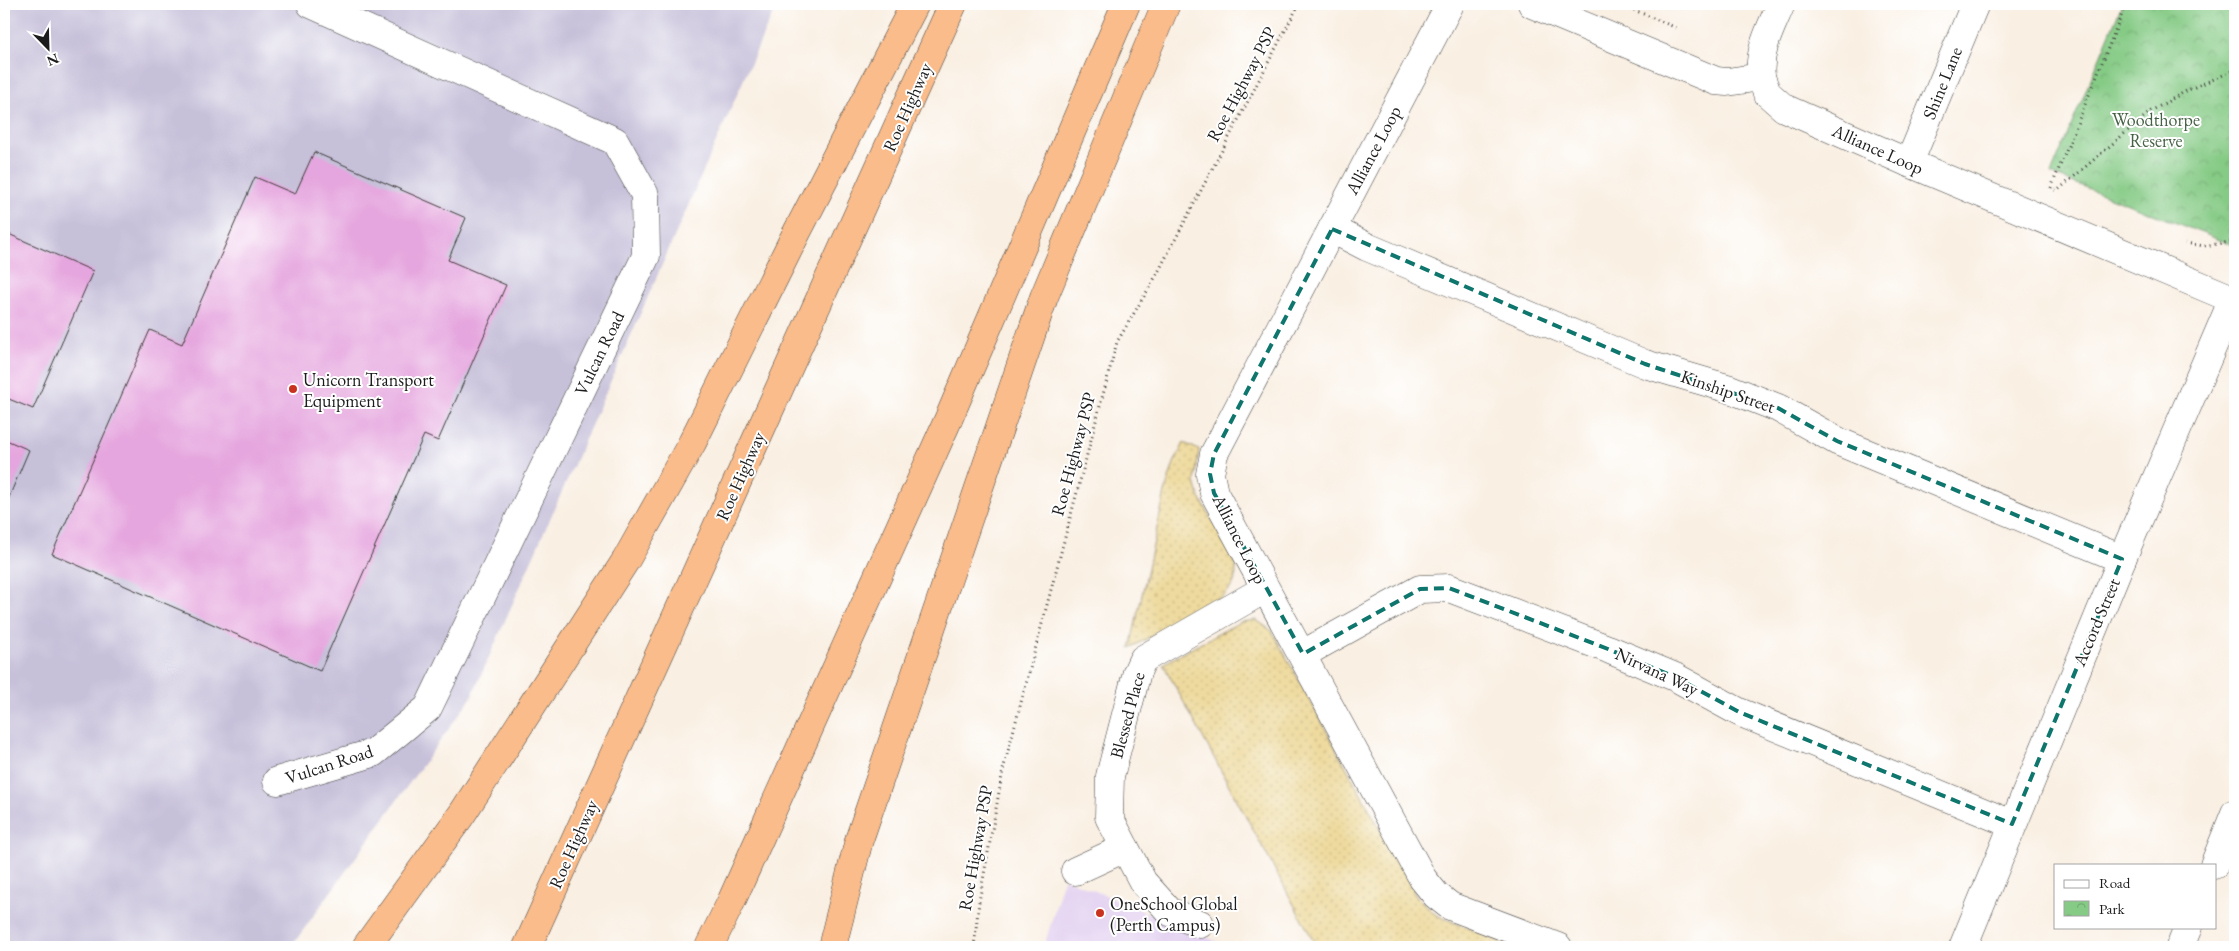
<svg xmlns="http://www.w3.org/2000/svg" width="2239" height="951" font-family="'EB Garamond',serif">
<defs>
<pattern id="sand-dots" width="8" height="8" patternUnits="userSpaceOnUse" patternTransform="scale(1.25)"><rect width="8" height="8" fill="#eeda9e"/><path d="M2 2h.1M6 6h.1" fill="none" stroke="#ccba88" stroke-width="1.8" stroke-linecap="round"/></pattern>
<pattern id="park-crowns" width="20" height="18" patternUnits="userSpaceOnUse" patternTransform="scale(1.25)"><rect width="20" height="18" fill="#85ca85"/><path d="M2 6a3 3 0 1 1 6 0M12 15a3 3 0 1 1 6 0" fill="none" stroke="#72ad72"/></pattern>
</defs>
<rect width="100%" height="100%" fill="#fff"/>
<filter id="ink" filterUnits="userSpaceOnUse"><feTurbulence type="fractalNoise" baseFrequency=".02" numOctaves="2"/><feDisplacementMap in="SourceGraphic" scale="10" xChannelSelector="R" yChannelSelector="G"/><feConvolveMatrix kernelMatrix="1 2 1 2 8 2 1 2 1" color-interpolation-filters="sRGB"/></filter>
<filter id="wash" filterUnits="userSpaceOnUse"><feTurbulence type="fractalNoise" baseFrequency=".0096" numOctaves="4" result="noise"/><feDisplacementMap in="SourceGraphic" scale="20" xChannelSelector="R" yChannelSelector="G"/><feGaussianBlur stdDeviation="1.12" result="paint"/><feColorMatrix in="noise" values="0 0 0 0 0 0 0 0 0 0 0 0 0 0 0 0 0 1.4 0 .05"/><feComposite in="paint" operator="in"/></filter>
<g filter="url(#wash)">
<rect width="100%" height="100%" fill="#f9efe2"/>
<!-- built -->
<path fill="#e4d3f1" d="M 1064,878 L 1230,947 L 1044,947 Z"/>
<!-- industrial -->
<path fill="#c6c0d9" d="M 4,4 L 777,4 L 471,698 L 291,947 L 4,947 Z"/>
<!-- sand -->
<g fill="url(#sand-dots)" stroke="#857b5d">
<path d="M 1184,443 L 1199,450 L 1195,482 L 1199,496 L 1235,563 C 1238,579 1233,589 1219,599 L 1130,648 L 1166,488 L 1174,463 Z"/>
<path d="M 1256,620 L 1272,631 L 1417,897 L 1436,915 L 1508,945 L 1507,947 L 1317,947 L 1163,664 L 1240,622 Z"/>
</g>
<!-- park -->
<path fill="url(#park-crowns)" stroke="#507350" d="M 2122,4 L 2235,4 L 2235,246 L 2051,174 Z"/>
<g id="blocks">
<!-- building -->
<g fill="#e5a5de">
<path d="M 314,152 L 466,218 L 448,260 L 506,285 L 438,441 L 424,435 L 320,671 L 52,554 L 150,330 L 182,344 L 255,177 L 295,194 Z"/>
<path d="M 4,232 L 93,271 L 33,409 L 4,397 Z"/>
<path d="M 4,439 L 29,450 L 4,509 Z"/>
</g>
</g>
</g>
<g filter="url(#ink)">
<use href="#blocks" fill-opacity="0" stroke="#3d3c3a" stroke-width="1"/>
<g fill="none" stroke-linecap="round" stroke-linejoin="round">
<defs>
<g id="minor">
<path d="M 1450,4 L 1214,454 L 1210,474 L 1214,493 L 1423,879 L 1436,895 L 1450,906 L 1558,947"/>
<path d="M 1532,4 L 1716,81 L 1727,82 L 1761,77 L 1767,93 L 1784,108 L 1909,163 L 2235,300"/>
<path d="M 1761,77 C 1758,50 1771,28 1781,4"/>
<path d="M 1909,163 L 1975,4"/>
<path d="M 1332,229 L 1367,247 L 1645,364 L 1730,389 L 1778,408 L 1837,441 L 2122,559"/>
<path d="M 1303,654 L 1420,589 L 1449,588 L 1608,649 L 1675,677 L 1739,712 L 2012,824"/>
<path d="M 277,781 L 373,753 L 428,708 L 646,256 L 645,195 L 615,141 L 311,4"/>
<path d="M 2214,865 L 2235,813"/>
<path d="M 1075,871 L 1125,848"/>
<path d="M 1200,924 L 1170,912 L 1143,882 L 1109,817 L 1110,776 L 1137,672 L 1143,659 L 1265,589"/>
<path d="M 1963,947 L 2122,559 L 2233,299"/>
<path d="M 2180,947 L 2188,927"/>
</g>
<g id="highway">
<path d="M 366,947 L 462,814 L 626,560 L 692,443 L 794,238 L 915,4"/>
<path d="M 527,947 L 953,4"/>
<path d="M 709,947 L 731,902 L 948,420 L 1126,4"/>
<path d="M 832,947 L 859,840 L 1044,297 L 1166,4"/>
</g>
</defs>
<!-- minor casing -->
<use href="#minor" stroke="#3d3c3a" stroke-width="29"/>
<!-- highway casing -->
<use href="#highway" stroke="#3d3c3a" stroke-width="29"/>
<!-- path -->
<g stroke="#3d3c3a" stroke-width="3" stroke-dasharray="1 4" stroke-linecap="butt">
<path d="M 1620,4 L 1679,29"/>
<path d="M 2051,188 L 2126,4"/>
<path d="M 2055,190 L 2057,191 L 2151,111 L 2188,90 L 2235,70"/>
<path d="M 2185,243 L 2204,246 L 2235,241"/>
<path d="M 974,947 L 979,902 L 1003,770 L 1117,342 L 1156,276 L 1299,4"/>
</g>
<!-- minor -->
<use href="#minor" stroke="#fff" stroke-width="28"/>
<!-- highway -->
<use href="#highway" stroke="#fabc8b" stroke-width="28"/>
</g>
</g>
<!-- marked area -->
<path fill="none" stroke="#0f766e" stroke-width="4" stroke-dasharray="10 6" stroke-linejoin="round" d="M 1332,229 L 1645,364 L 1778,408 L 1837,441 L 2122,559 L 2012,824 L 1739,712 L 1675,677 L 1608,649 L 1449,588 L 1420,589 L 1303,654 L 1214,493 L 1210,474 L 1214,454 Z"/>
<!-- markers -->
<g fill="#c8321e" stroke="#fff" stroke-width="2">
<circle cx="293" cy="389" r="5"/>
<circle cx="1100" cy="913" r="5"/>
</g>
<g text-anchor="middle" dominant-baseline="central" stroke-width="4" stroke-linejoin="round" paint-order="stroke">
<!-- street labels -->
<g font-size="18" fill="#1c1c1c" stroke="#fff">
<text transform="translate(1942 83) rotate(-68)">Shine Lane</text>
<text transform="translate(1241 84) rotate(-62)">Roe Highway PSP</text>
<text transform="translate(907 107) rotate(-66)">Roe Highway</text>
<text transform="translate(1878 149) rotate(24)">Alliance Loop</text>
<text transform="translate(1373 150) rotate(-62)">Alliance Loop</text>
<text transform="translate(599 353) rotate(-64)">Vulcan Road</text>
<text transform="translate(1728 391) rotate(19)">Kinship Street</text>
<text transform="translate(1073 454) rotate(-75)">Roe Highway PSP</text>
<text transform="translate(740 476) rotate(-66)">Roe Highway</text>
<text transform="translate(1240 539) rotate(63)">Alliance Loop</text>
<text transform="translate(2096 622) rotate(-67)">Accord Street</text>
<text transform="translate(1657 671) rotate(25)">Nirvana Way</text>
<text transform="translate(1127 715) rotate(-75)">Blessed Place</text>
<text transform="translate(329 764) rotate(-18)">Vulcan Road</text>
<text transform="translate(573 844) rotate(-66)">Roe Highway</text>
<text transform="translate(975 848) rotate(-80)">Roe Highway PSP</text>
</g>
<!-- park labels -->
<g font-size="18" fill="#466246" stroke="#fff">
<text x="2156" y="119">Woodthorpe<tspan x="2156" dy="21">Reserve</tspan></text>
</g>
<!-- poi labels -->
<g font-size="18" fill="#1c1c1c" stroke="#fff" text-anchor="start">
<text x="303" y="379">Unicorn Transport<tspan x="303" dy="21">Equipment</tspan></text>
<text x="1110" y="903">OneSchool Global<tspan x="1110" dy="21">(Perth Campus)</tspan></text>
</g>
</g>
<!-- margin -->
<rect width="2239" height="951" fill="none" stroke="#fff" stroke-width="20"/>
<!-- legend -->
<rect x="2054" y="864" width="162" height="65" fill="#ffffff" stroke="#a4a4a4"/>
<rect x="2064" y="880" width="25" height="8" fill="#ffffff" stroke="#a4a4a4"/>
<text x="2099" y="888" font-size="15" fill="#1c1c1c">Road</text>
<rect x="2064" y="901" width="25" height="15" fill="url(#park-crowns)" stroke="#a4a4a4"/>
<text x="2099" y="914" font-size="15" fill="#1c1c1c">Park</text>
<!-- north arrow -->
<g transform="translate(48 48) rotate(157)" stroke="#ffffff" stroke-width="4" paint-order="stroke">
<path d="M0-4L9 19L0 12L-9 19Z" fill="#1c1c1c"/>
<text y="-8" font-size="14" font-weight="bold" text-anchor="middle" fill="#1c1c1c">N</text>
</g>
</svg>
